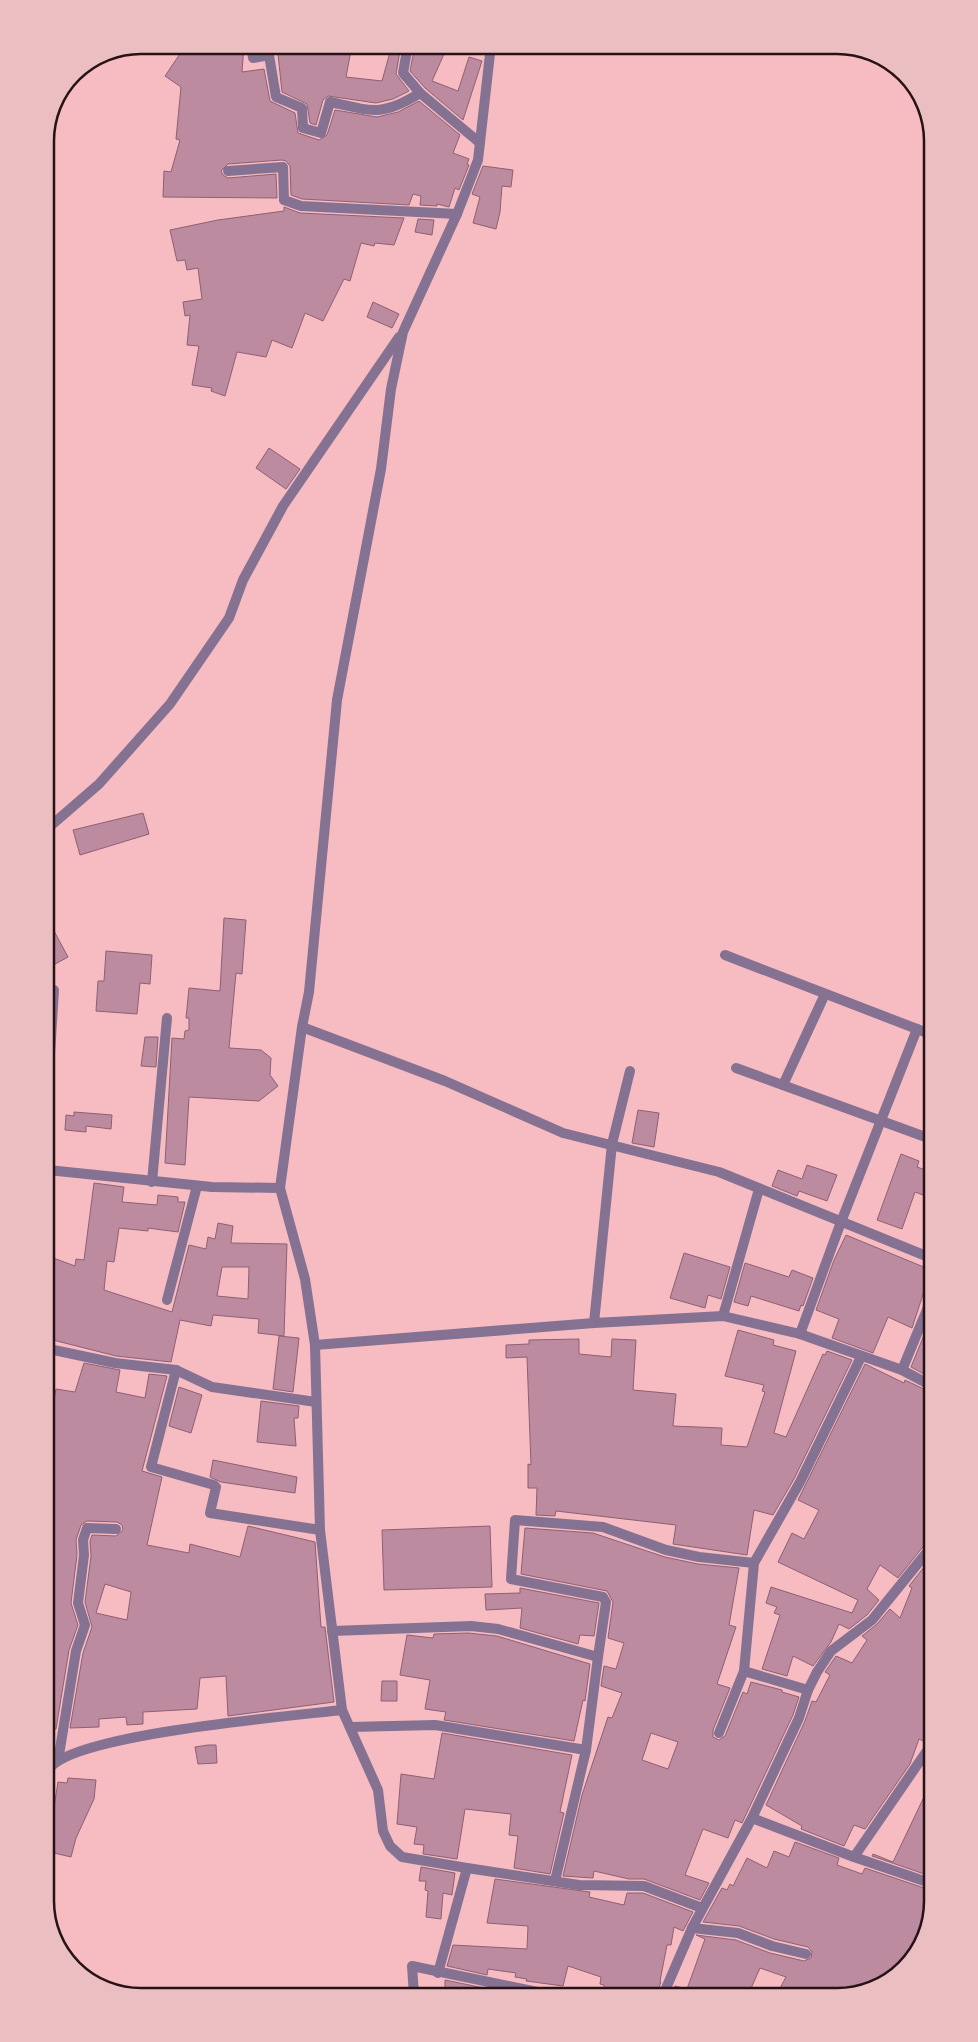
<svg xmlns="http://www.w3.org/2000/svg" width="978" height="2042" font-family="Roboto,sans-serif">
<rect width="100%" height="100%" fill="#f6bcc1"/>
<!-- building -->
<g fill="#bd8ba0" stroke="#8e5f73" fill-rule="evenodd">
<path d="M 186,45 L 244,45 L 242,72 L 264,69 L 270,101 L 295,113 L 298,133 L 319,140 L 327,135 L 335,110 L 377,117 L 398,112 L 419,101 L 460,135 L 453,153 L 469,159 L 467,164 L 469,165 L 459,190 L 455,188 L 449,207 L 437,204 L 437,206 L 420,205 L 421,196 L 413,194 L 409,205 L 302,199 L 291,195 L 290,166 L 286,161 L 282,160 L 228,164 L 221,171 L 223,175 L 228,178 L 276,174 L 277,198 L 163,197 L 164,171 L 171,172 L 180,140 L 176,139 L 181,87 L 165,76 Z"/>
<path d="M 277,45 L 352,45 L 346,77 L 382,81 L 392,45 L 401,45 L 396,74 L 409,91 L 393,99 L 376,103 L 328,96 L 323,100 L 316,125 L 310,123 L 307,104 L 282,92 Z"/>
<path d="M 415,45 L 448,45 L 432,81 L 458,91 L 469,57 L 482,61 L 463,120 L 425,88 L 410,71 Z"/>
<path d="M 483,166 L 513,170 L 511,187 L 502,186 L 500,212 L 496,229 L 473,223 L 480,197 L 472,194 Z"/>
<path d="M 284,207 L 300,213 L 404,218 L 394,245 L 375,243 L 374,246 L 361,243 L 350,281 L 344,279 L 323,321 L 305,313 L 292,348 L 272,340 L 266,357 L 237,352 L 225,396 L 211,391 L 212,388 L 192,385 L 199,346 L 187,345 L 190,315 L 185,316 L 183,302 L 202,299 L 198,268 L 187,270 L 185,260 L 177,261 L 170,230 L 218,220 L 284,211 Z"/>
<path d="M 418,219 L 434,220 L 432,235 L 415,232 Z"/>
<path d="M 373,302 L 399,314 L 392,328 L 367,317 Z"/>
<path d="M 269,448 L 300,469 L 286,489 L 256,468 Z"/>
<path d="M 143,813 L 149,834 L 80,855 L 73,830 Z"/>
<path d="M 47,918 L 68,957 L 48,968 L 47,937 Z"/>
<path d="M 224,918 L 246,920 L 242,974 L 236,973 L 229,1048 L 261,1050 L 271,1058 L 270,1075 L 278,1086 L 259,1101 L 189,1097 L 185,1165 L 165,1163 L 172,1038 L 184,1039 L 185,1031 L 189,1030 L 189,1018 L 186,1018 L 189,988 L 220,991 Z"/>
<path d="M 106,951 L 152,955 L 150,984 L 140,983 L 137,1014 L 96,1011 L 98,981 L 104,981 Z"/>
<path d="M 145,1037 L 158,1037 L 156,1067 L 141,1066 Z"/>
<path d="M 638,1110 L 659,1113 L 654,1147 L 632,1143 Z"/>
<path d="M 74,1112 L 112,1115 L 111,1129 L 86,1126 L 86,1132 L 65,1130 L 66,1115 L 74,1116 Z"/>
<path d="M 901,1154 L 919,1161 L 917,1167 L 931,1172 L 931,1198 L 915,1192 L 902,1229 L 877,1220 Z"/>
<path d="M 807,1165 L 837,1175 L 827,1201 L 799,1191 L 797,1196 L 772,1186 L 778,1170 L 802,1179 Z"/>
<path d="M 94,1183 L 124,1187 L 122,1202 L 157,1205 L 158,1195 L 178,1197 L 178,1202 L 185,1202 L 178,1232 L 148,1228 L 148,1231 L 119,1228 L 114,1262 L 107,1261 L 104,1290 L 172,1312 L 189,1245 L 206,1249 L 208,1237 L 215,1239 L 218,1223 L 233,1226 L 231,1243 L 287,1244 L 284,1336 L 258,1333 L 259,1319 L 213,1315 L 211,1326 L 180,1320 L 171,1362 L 116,1356 L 49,1339 L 48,1256 L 75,1266 L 76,1259 L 84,1260 ZM 222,1267 L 249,1267 L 248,1299 L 217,1296 Z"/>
<path d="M 846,1235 L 931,1270 L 912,1328 L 888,1317 L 873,1353 L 832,1338 L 839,1319 L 816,1310 L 834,1260 Z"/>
<path d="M 684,1253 L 730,1267 L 721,1299 L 708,1295 L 705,1308 L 670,1298 Z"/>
<path d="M 745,1263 L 789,1277 L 792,1270 L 813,1278 L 803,1306 L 801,1305 L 799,1311 L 751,1296 L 748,1306 L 734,1302 Z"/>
<path d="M 931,1318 L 931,1378 L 911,1367 Z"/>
<path d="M 738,1330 L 774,1340 L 773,1345 L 796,1351 L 774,1433 L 786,1437 L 823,1354 L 825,1355 L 827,1351 L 852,1360 L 794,1479 L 773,1515 L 754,1510 L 747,1555 L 673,1544 L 676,1525 L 556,1511 L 555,1516 L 536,1515 L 537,1488 L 528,1488 L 528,1464 L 531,1465 L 527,1357 L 506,1358 L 506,1345 L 529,1344 L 529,1340 L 579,1339 L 579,1354 L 611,1357 L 612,1339 L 636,1340 L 633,1390 L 676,1394 L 673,1426 L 722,1428 L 721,1445 L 747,1447 L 765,1392 L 762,1391 L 764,1385 L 725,1376 Z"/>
<path d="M 279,1336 L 299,1338 L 293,1392 L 273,1389 Z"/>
<path d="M 84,1363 L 120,1370 L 116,1392 L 145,1398 L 149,1374 L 167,1376 L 142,1471 L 162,1477 L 147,1545 L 189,1553 L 190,1544 L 240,1557 L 248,1526 L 315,1542 L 321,1627 L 325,1627 L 334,1702 L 228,1716 L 226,1676 L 200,1678 L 197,1709 L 143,1712 L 143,1724 L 127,1725 L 126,1717 L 99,1719 L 99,1727 L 70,1728 L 83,1653 L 92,1627 L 85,1602 L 91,1556 L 90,1541 L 92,1535 L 116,1536 L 123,1530 L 122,1525 L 117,1522 L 87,1521 L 81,1525 L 76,1540 L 77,1555 L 71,1603 L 78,1625 L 69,1650 L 56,1729 L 50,1729 L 49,1426 L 56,1389 L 75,1392 ZM 105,1584 L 131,1592 L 127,1620 L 96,1613 Z"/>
<path d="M 865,1364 L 904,1383 L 905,1380 L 932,1393 L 932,1523 L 923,1541 L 926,1543 L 898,1578 L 880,1565 L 867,1589 L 879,1600 L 867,1615 L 849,1629 L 839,1624 L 831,1642 L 813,1666 L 793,1656 L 787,1676 L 762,1669 L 780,1615 L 774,1613 L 777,1607 L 766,1603 L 771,1587 L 852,1613 L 858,1600 L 778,1562 L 792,1533 L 804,1539 L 819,1510 L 798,1500 Z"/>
<path d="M 179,1387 L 202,1395 L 191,1433 L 169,1426 Z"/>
<path d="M 261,1401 L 299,1406 L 298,1418 L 294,1418 L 296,1446 L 257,1442 Z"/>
<path d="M 213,1460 L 297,1477 L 295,1493 L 221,1482 L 210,1477 Z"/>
<path d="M 490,1526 L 492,1587 L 384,1590 L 382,1530 Z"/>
<path d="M 525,1528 L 593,1533 L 665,1557 L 698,1564 L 739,1568 L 729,1625 L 736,1627 L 717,1684 L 730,1688 L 713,1730 L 713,1737 L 719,1740 L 725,1736 L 743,1692 L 747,1694 L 751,1682 L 782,1690 L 782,1692 L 799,1697 L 793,1715 L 742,1823 L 735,1820 L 728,1838 L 703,1829 L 685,1875 L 709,1883 L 700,1900 L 644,1879 L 629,1879 L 594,1871 L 593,1878 L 563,1876 L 582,1795 L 608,1717 L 612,1718 L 622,1693 L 601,1686 L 604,1666 L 616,1669 L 624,1643 L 608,1638 L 613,1602 L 607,1591 L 521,1574 ZM 651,1733 L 678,1742 L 668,1769 L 642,1760 Z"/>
<path d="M 932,1557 L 933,1735 L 925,1742 L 919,1739 L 910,1764 L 865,1829 L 854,1825 L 844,1846 L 801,1829 L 802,1826 L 766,1805 L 805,1721 L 812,1701 L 816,1702 L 830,1675 L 825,1672 L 836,1656 L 852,1663 L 867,1640 L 862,1636 L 877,1624 L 890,1609 L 900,1618 L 912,1588 L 909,1586 Z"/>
<path d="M 520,1588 L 599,1603 L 594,1636 L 580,1635 L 578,1644 L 520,1628 L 522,1608 L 486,1610 L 485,1594 L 520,1593 Z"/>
<path d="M 468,1633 L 497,1636 L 590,1664 L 585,1701 L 583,1700 L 574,1741 L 444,1720 L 446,1712 L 425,1709 L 430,1680 L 400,1675 L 407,1635 L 433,1638 L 434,1634 Z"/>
<path d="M 382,1681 L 397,1681 L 397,1701 L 381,1701 Z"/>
<path d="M 442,1733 L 572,1755 L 560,1812 L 564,1813 L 550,1874 L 514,1868 L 518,1836 L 509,1835 L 511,1814 L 465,1809 L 457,1859 L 423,1854 L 424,1845 L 414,1844 L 417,1827 L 397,1824 L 401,1774 L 434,1779 Z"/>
<path d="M 208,1745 L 216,1745 L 217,1763 L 198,1764 L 195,1747 Z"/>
<path d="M 68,1778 L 96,1780 L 94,1799 L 76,1838 L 71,1857 L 50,1852 L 50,1811 L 53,1813 L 58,1782 L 67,1783 Z"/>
<path d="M 933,1778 L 933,1877 L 872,1856 L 873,1854 L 893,1862 Z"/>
<path d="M 795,1842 L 839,1858 L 837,1865 L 862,1874 L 865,1868 L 933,1891 L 933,1901 L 927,1920 L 912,1959 L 868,1992 L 778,1992 L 786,1977 L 760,1968 L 749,1993 L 671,1993 L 675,1986 L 687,1989 L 705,1939 L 696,1935 L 736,1940 L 770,1953 L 804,1961 L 811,1958 L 812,1952 L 808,1947 L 774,1939 L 739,1926 L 703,1922 L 722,1888 L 727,1890 L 730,1884 L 733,1886 L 747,1858 L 767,1868 L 774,1851 L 789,1857 Z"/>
<path d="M 421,1867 L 455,1873 L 452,1895 L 443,1893 L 441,1919 L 426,1917 L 428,1891 L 425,1890 L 426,1881 L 419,1881 Z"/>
<path d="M 495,1879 L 590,1892 L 589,1897 L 624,1905 L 627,1893 L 643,1893 L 693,1912 L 683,1931 L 674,1927 L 671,1945 L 667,1945 L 660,1981 L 661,1982 L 657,1993 L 605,1994 L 604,1985 L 600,1984 L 601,1977 L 568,1966 L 563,1986 L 526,1981 L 527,1979 L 515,1977 L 516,1973 L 488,1969 L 487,1975 L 447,1966 L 453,1945 L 527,1949 L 528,1926 L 487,1923 Z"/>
<path d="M 445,1980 L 484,1988 L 483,1994 L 445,1995 Z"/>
</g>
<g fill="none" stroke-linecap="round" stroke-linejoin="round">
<!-- minor -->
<g stroke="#857192" stroke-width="10">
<path d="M 251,45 L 253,58 L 269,55 L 276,97 L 302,108 L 303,128 L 321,133 L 330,102 C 371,111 382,117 420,93 L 480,143"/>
<path d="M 408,45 L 403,73 L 420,93"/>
<path d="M 491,45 L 478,160 L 457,214 L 403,332 L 391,389 L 381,469 L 337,700 L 309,992 L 302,1027 L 280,1188 L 305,1279 L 315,1345 L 320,1530 L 342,1710 L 378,1790 L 383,1831 L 390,1846 L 402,1857 L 467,1868 L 579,1885 L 644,1886 L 702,1908"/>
<path d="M 228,171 L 283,167 L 284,200 L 301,206 L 457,214"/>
<path d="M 47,829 L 99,784 L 170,704 L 229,618 L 243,580 L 283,506 L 399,337"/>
<path d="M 725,955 L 930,1034"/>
<path d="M 302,1027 L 445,1081 L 563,1133 L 719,1172 L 931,1258"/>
<path d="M 736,1068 L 931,1139"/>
<path d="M 783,1085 L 825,994"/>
<path d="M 48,1086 L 54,990"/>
<path d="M 48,1170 L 212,1187 L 280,1188"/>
<path d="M 152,1182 L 167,1018"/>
<path d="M 167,1300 L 197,1186"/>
<path d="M 723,1316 L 759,1189"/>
<path d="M 594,1323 L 612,1144 L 630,1071"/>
<path d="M 800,1334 L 841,1222 L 917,1029"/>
<path d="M 315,1345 L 594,1323 L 723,1316 L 800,1334 L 902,1370 L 931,1300"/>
<path d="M 49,1349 L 115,1363 L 176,1370 L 151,1467 L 214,1485 L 216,1487 L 210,1513 L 320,1530"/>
<path d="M 176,1370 L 212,1387 L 316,1402"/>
<path d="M 902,1370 L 932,1386"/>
<path d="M 332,1631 L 471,1626 L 498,1629 L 598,1657 L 606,1602 L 603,1597 L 511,1579 L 515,1520 L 603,1527 L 666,1550 L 699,1557 L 754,1563"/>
<path d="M 808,1690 L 744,1671 L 754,1563 L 800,1482 L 861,1357"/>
<path d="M 350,1727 L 435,1725 L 586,1750"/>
<path d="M 719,1733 L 744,1671"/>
<path d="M 58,1761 L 76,1651 L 85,1625 L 78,1603 L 84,1555 L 83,1540 L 87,1528 L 116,1529"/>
<path d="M 50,1768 C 76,1734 291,1716 342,1710"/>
<path d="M 752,1818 L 854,1857 L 933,1884"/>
<path d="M 854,1857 L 933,1742"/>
<path d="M 555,1881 L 586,1750 L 598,1657"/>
<path d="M 692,1928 L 738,1933 L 772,1946 L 806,1954"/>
<path d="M 438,1973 L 467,1868"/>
<path d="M 664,1993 L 692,1928 L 752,1818 L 799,1718 L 808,1690 L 817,1672 L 831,1651 L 872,1620 L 932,1546"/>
<path d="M 414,1995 L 412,1966 L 547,1994"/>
</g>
</g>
<!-- crop -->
<path d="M0 0H978V2042H0ZM141 54H837A87 87 0 0 1 924 141V1901A87 87 0 0 1 837 1988H141A87 87 0 0 1 54 1901V141A87 87 0 0 1 141 54Z" fill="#ebbec2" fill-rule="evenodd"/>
<path fill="none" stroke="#271316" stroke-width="2.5" d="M141 54H837A87 87 0 0 1 924 141V1901A87 87 0 0 1 837 1988H141A87 87 0 0 1 54 1901V141A87 87 0 0 1 141 54Z"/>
</svg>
